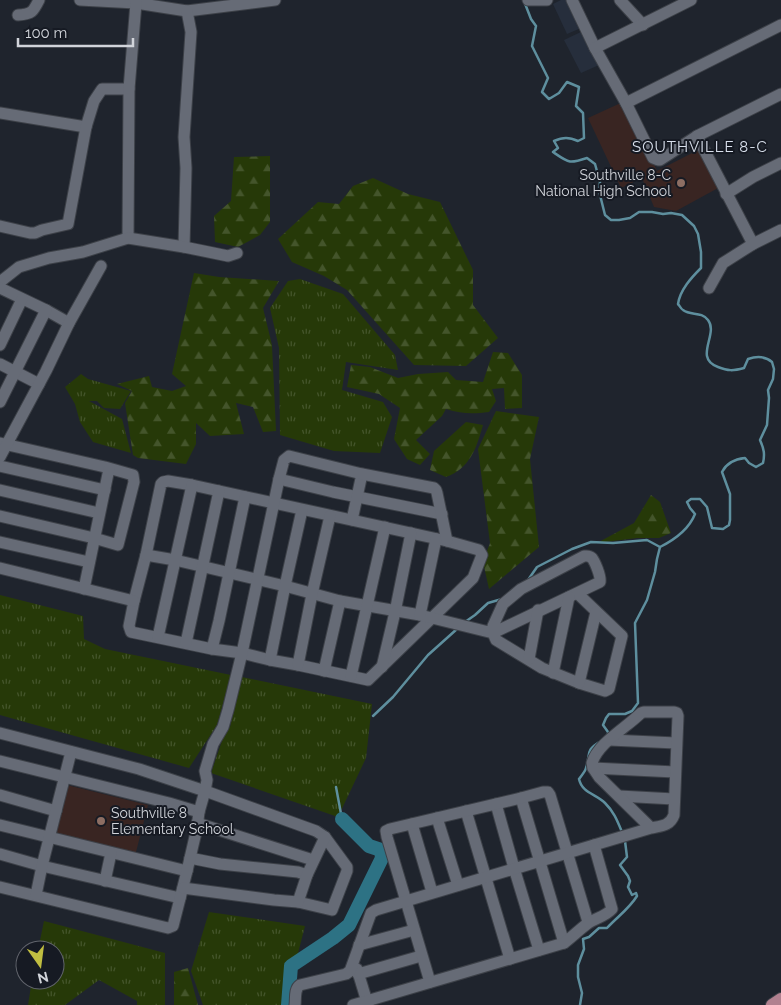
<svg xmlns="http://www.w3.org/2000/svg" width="781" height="1005" font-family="Raleway,sans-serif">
<defs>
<pattern id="grass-tufts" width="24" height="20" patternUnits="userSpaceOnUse" patternTransform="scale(1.25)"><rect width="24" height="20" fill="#263908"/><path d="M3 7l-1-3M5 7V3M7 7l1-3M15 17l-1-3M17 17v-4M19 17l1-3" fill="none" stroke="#44552b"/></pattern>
<pattern id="forest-firs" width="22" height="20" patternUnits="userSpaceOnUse" patternTransform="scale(1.25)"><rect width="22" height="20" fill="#263908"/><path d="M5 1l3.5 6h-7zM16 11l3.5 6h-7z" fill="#44552b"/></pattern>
</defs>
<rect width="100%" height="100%" fill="#1f242d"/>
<!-- built -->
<g fill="#262e3c">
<path d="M 561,0 L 567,0 L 581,28 L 567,34 L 553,4 Z"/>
<path d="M 583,31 L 599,65 L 581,73 L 564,40 Z"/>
</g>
<!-- education -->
<g fill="#392522">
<path d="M 625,101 L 657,171 L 700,149 L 720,187 L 676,211 L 654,207 L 642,178 L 621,188 L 588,118 Z"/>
<path d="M 67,785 L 148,805 L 135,856 L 54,838 Z"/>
</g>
<!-- grass -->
<g fill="url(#grass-tufts)">
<path d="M 300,279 L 343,294 L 395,355 L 398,370 L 346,362 L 342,390 L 383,402 L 392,417 L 380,453 L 334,451 L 280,435 L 279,348 L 270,308 L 288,281 Z"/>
<path d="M 81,374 L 88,379 L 131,391 L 120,409 L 104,408 L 97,401 L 89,401 L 122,419 L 131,453 L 93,442 L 80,422 L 75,404 L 65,387 Z"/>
<path d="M 0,595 L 83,616 L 84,639 L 105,649 L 231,675 L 217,725 L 189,768 L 0,715 Z"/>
<path d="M 242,677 L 372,704 L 366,758 L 338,817 L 211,773 L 224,735 L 230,727 Z"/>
<path d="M 209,912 L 305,926 L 288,992 L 288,1005 L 203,1005 L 191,971 Z"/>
<path d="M 44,921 L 165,953 L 165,1005 L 137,1005 L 137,1001 L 99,980 L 65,1005 L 28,1005 L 32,980 L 55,980 L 55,950 L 38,950 Z"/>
</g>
<!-- forest -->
<g fill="url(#forest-firs)">
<path d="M 270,156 L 270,222 L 260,235 L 238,247 L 215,242 L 214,216 L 231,201 L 234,157 Z"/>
<path d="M 373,178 L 408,194 L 440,202 L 473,270 L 473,305 L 498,338 L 466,366 L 414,365 L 347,290 L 324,276 L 292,262 L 278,239 L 318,202 L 339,204 L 353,186 Z"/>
<path d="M 194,273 L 219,277 L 279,281 L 263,308 L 272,345 L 276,431 L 263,432 L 253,407 L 236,403 L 244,434 L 210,436 L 196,423 L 196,444 L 186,464 L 138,458 L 133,455 L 125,403 L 132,391 L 117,384 L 149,376 L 152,387 L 172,391 L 186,386 L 172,374 Z"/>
<path d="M 493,352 L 508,353 L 522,375 L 522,408 L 505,409 L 504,388 L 492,389 L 496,401 L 489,412 C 473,414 462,414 446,409 L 442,416 L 416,440 L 430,454 L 420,465 L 407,459 L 394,439 L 400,408 L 379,394 L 347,387 L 351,365 L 370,367 L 398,378 L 418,374 L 448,372 L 456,380 L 483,382 Z"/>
<path d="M 496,411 L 539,417 L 530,459 L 539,547 L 489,589 L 483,562 L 490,543 L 478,449 Z"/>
<path d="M 466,422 L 483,425 C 476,449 470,468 446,477 L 430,470 L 434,451 Z"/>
<path d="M 651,495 L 660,502 L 671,533 L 659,538 L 637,538 L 597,543 L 634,523 Z"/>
<path d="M 188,968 L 198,1005 L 174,1005 L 174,972 Z"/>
</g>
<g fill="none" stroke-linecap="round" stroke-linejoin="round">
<!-- stream -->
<g stroke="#5e8f9e" stroke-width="2.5">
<path d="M 524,1 L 531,19 L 536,26 L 532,46 L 548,78 L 542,92 L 549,99 L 559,93 L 567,82 L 579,87 L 576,106 L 583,113 L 584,138 L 578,141 C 569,137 563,137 554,141 L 558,148 L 553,152 C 569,163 569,164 587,158 L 595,164 L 600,182 L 599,191 L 605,215 L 611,220 L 619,220 L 630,218 L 639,212 L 652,212 L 663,214 L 671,213 L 682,215 L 694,226 L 698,234 L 701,252 L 701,268 C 691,278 680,290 678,304 C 679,305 682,310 683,310 C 691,316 701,311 708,320 C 719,334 693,358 718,367 C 728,371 733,371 744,368 L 748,359 C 757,356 765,356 772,362 L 774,369 L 773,379 L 768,390 L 769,398 L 767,425 L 760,440 C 764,449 765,454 763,463 L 756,467 L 749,463 L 745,458 C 735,459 727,462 722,472 L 730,494 L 730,520 L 729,525 L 723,529 L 712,528 L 707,507 L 700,499 L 691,499 L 687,502 L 690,508 L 695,514 C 689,529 674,540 660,547 L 657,559 L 655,572 L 647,600 L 635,623 L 638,703 L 632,711 L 625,714 L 609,714 L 606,718 L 603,725 L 608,732 L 608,735"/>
<path d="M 528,580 L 537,567 L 572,549 L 591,542 L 613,543 L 647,540 L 660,547"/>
<path d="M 465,622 L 475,615 L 488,603 L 502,599"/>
<path d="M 373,716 L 393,697 L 428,655 L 457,629"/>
<path d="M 601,741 C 584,751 591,754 586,768 C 585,772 581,776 579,779 C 582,793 596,794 605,803 C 614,812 617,820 622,832"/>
<path d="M 336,787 L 342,819"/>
<path d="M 580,1005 L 582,993 L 578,977 L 578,965 L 584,949 L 583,939 L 589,937 L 599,928 L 607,928 C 617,917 629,909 637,896 L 636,893 L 632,895 L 628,887 L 630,881 L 628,876 L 620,865 L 627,857 L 625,841"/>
</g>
<!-- river -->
<path stroke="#2d7284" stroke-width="14" d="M 288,1005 L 291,966 L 333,938 L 349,925 L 382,858 L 381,850 L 369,846 L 342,819"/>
<defs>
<g id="minor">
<path d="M 80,0 L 136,3 L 187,11 L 275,0"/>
<path d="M 528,0 L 547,0"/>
<path d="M 572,0 L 595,48 L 626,103 L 653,158 L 658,160 L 660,160 L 697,136 L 781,94"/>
<path d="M 620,0 L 643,25"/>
<path d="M 18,15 C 32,14 33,12 39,0"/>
<path d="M 595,48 L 691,0"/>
<path d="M 626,103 L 781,25"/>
<path d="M 0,113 L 86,127"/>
<path d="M 697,136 L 753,244"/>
<path d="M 726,194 L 753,177 L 781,163"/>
<path d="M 0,226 L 30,233 L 35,233 L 42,230 L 68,224 L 86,127 L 94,101 L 102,89 L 129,89"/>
<path d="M 128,238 L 129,89 L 136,3"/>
<path d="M 184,247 L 186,168 L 184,137 L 191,32 L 187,11"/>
<path d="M 0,282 L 19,267 L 49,258 L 83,252 L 128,238 L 184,247 L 228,256 L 237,253"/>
<path d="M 0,288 L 46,310 L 69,323"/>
<path d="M 709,288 L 723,263 L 753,244 L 781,230"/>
<path d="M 0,345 L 22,299"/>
<path d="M 0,364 L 39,384"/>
<path d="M 0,402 L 46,310"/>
<path d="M 0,443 L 105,467 L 133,475 L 134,482 L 118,545 L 94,538 L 0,516"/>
<path d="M 0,457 L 46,371 L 69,323 L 101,266"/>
<path d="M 0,466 L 105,490"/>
<path d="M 279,479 L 333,492 L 442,514"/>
<path d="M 168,481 L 192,485 L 447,541 L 479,550 L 482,555 L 473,578 L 368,680 L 298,665 L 270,660 L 242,653 L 212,649 L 131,632 L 129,626 L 134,601 L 146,555 L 161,484 L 163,482 Z"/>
<path d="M 0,490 L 99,513"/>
<path d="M 352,520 L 362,474"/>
<path d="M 0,542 L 89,562"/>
<path d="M 146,555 L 175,560 L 285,586 L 340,601 L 420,615 L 493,633 L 600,582 C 601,576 595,562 592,558 C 589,555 587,556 584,556 L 521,589 L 503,604 L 493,626 L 493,633 L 496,640 L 542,668 L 579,683 L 605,691 L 609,689 L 622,636 L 577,593"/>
<path d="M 0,568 L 134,601"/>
<path d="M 84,589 L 109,469"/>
<path d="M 420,615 L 436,539"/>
<path d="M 158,637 L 192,485"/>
<path d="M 186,643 L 219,491"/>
<path d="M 212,649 L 219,621 L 245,497"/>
<path d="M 529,659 L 538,610"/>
<path d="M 270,660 L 285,586 L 302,510"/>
<path d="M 298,665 L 312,594 L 330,516"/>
<path d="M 382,667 L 395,612 L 411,533"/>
<path d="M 324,671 L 340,601"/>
<path d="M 553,673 L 569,597"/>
<path d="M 351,676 L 385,527"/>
<path d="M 579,683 L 596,612"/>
<path d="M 0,733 L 139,769 L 208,792 L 316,831 L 325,837 L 347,867 L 347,871 L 332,910 L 298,902"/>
<path d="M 610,740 L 676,743"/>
<path d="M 0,761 L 169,803 L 199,812"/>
<path d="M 593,768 L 675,772"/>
<path d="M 0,795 L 56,811"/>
<path d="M 619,796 L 674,799"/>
<path d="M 521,798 L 564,943"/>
<path d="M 496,804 L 514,868 L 539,950"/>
<path d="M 466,811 L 510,959"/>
<path d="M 437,818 L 458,885"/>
<path d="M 197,823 L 313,860"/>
<path d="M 412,824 L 432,892"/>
<path d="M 0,825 L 187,871"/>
<path d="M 0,854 L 42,866 L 180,898"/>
<path d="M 190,858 L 220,864 L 298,872 L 307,875"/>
<path d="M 105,881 L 111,853"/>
<path d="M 0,887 L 168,928 L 173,926 L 187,871 L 197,828 L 199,812 L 205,791 L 207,780 L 205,771 L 213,744 L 223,727 L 228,710 L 242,653 L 279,479 L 284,460 L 289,456 L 362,474 L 434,488 L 436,490 L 437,493 L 447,541"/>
<path d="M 183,888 L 274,900 L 298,902 L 307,875 L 325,837"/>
<path d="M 36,895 L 42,866 L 71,752"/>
<path d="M 359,945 L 414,930"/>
<path d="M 357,969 L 368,1005"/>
<path d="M 358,974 L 421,956"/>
<path d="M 430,982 L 387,837 L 386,831 L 390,829 L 521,798 L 543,792 L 548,792 L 550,795 L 588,922"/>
<path d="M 295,1005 C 296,999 294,989 300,985 L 346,974 L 350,971 L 371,913 L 376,910 L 651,828 C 661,826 670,826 674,815 L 678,716 L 677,713 L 674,712 L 644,712 L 641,713 C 626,728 598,743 592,763 L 593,768 L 599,777 L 651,828"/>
<path d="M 353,1005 L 564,943 C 572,937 579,930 587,924 C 595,918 605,917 612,909 L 594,845"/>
</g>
<path id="major" d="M 772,1005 L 781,999"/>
</defs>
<!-- minor casing -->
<use href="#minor" stroke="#3d4148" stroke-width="13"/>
<!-- major casing -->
<use href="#major" stroke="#3d4148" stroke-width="14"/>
<!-- minor -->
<use href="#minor" stroke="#666b76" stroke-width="11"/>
<!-- major -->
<use href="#major" stroke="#b1808f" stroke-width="12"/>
</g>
<!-- markers -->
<g fill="#8d6e63" stroke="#161a23" stroke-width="2">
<circle cx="681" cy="183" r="5"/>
<circle cx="101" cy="821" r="5"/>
</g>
<g text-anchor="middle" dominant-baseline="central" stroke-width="4" stroke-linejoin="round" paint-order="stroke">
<!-- poi labels -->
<g font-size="14" fill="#d1d4da" stroke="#161a23" text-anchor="end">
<text x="671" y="175">Southville 8-C<tspan x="671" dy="16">National High School</tspan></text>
<text x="111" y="813" text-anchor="start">Southville 8<tspan x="111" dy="16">Elementary School</tspan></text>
</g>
<!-- neighbourhood labels -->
<g font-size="15" letter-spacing="1" fill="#dae1ed" stroke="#161a23">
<text x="700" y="147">SOUTHVILLE 8-C</text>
</g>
</g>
<!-- north arrow -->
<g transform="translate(40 965) rotate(166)"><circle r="24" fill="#161a23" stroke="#61646c"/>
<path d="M0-4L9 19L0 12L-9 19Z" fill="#c0be41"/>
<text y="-8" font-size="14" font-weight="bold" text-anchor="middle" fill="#d1d4da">N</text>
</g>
<!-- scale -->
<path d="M18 38v8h115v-8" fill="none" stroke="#d1d4da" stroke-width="2.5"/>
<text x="25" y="38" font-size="15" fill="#d1d4da" stroke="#161a23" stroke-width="4" paint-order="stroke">100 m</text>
</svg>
